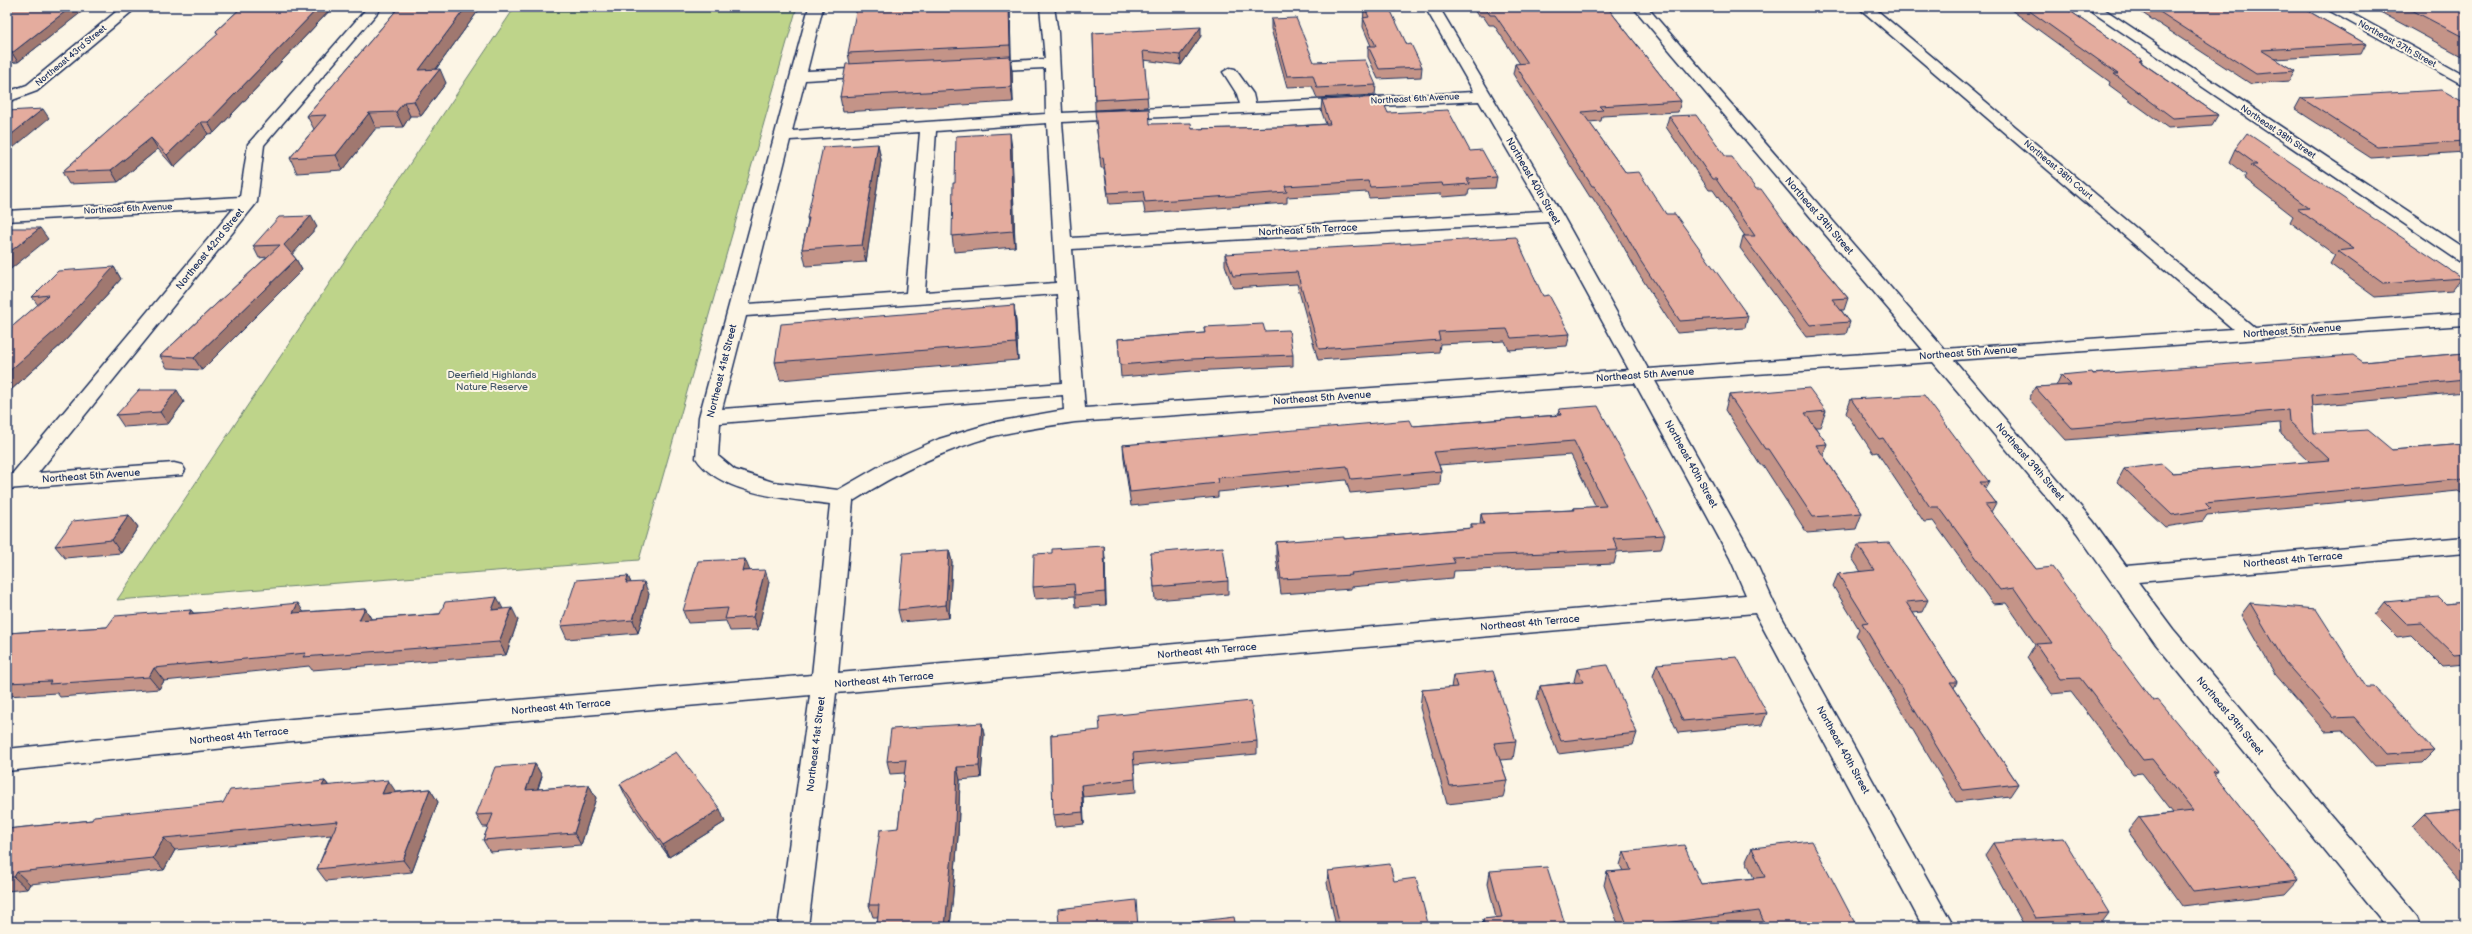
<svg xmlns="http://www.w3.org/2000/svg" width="2472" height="934" font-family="'Balsamiq Sans',sans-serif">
<rect width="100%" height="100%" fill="#fcf5e5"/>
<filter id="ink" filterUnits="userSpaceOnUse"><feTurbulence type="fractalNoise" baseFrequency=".025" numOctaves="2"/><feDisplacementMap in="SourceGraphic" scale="8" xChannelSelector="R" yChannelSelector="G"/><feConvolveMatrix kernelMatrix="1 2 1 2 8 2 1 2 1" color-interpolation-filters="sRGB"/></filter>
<g filter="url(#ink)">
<!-- green -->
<path fill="#bed48a" stroke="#6c8274" d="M 515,7 L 797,7 L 639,560 L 117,600 Z"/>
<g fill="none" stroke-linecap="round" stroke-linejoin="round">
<defs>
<g id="minor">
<path d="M 122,7 L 137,7 L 37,91 L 7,102 L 7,92 L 27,85 Z"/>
<path d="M 368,7 L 382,7 L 264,145 L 257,202 L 254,206 L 38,473 L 174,463 L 182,465 L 185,470 L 182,475 L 7,489 L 7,475 L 12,474 L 234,208 L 7,221 L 7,211 L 240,197 L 248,144 Z"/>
<path d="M 809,7 L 823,7 L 807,71 L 873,68 L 880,72 L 873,76 L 805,80 L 792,131 L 1046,114 L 1045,68 L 981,71 L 974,67 L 981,63 L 1045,59 L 1040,7 L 1054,7 L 1058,33 L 1062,113 L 1240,104 L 1237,94 L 1223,72 L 1230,68 L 1235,69 L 1253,94 L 1255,103 L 1474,92 L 1425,7 L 1439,7 L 1563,216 L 1648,369 L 1923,350 L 1633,7 L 1647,7 L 1944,349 L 2233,329 L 1858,7 L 1873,7 L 2255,328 L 2465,313 L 2465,325 L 1954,360 L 2093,521 L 2126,566 L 2465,537 L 2465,553 L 2138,582 L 2173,629 L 2417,917 L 2421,927 L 2387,927 L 2155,643 L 2077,533 L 1933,362 L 1655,381 L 1754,558 L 1774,603 L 1954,927 L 1923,927 L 1755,613 L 836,693 L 808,927 L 778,927 L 810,695 L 292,741 L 7,771 L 7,749 L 292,719 L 812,675 L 830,504 C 790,499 720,495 696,458 L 699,417 ZM 1479,101 L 1543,211 L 1071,238 L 1062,122 ZM 1047,123 L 1056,283 L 925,292 L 936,131 ZM 920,132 L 906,293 L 749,304 L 790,140 ZM 1548,222 L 1629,370 L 1085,408 L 1072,249 ZM 1057,294 L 1062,383 L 722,409 L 746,316 ZM 1635,383 L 1730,558 L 1746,595 L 838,673 L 853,501 C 897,473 943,450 994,436 C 1020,430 1048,426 1075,422 ZM 1063,395 L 1064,410 L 996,422 L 939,439 L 885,463 L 838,490 L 773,482 L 735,470 L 718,456 L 720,423 Z"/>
<path d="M 2085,7 L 2101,7 L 2465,249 L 2465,262 L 2459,261 Z"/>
<path d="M 2323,7 L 2340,7 L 2465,76 L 2465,86 Z"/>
</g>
</defs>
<!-- minor casing -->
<use href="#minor" stroke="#1b2f5e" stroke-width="3"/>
<!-- minor -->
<use href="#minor" fill="#fcf5e5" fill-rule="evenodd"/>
</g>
<!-- wall -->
<g fill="#c49488" stroke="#1b2f5e">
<path d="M 7,7 L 86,8 L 18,62 L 7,63 Z"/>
<path d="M 242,7 L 333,7 L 214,133 L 208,134 L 174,167 L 158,149 L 118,182 L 69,184 L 62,172 L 218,35 L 216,31 Z"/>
<path d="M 399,7 L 481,7 L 436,69 L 446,83 L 421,116 L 410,116 L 403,127 L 376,128 L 343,170 L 297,173 L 290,158 L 314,129 L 307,116 Z"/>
<path d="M 1010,7 L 1011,59 L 1010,59 L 1012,71 L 1013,102 L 843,112 L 840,97 L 850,64 L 848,53 Z"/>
<path d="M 1364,7 L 1407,45 L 1422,67 L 1421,77 L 1378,79 L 1368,57 L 1368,46 L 1371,46 L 1363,27 Z"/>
<path d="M 1472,7 L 1607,7 L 1681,101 L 1678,112 L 1602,116 L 1601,121 L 1589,122 L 1626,173 L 1666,214 L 1748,316 L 1745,328 L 1677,333 L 1637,271 L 1617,235 L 1592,197 L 1590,197 L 1513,74 L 1515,64 L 1520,64 L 1494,25 L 1489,25 L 1483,16 L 1478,16 Z"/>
<path d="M 2007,7 L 2064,7 L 2142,60 L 2141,62 L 2218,115 L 2212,125 L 2168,128 L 2109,85 L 2110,82 Z"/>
<path d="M 2133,7 L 2301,7 L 2366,44 L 2361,54 L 2275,59 L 2295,71 L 2289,81 L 2251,84 Z"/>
<path d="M 2371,7 L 2465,7 L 2465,58 Z"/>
<path d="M 1271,19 L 1314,62 L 1376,85 L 1375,95 L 1317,98 L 1312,86 L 1287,87 L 1271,29 Z"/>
<path d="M 1093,33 L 1201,36 L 1181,65 L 1144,60 L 1148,107 L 1095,110 Z"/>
<path d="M 2301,98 L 2465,103 L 2465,152 L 2371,158 L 2295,109 Z"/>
<path d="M 1322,100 L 1388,113 L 1470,151 L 1497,177 L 1495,188 L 1469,189 L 1468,195 L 1442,197 L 1441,194 L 1369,198 L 1367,192 L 1287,197 L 1287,203 L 1145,213 L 1143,202 L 1109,204 L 1104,168 L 1101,168 L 1096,122 L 1150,124 L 1192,129 L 1280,127 L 1326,124 L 1321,110 Z"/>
<path d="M 1669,116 L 1726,157 L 1756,189 L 1848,298 L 1844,310 L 1841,310 L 1850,322 L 1846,334 L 1806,337 L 1740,248 L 1743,236 L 1745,236 L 1713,190 L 1709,190 L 1666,127 Z"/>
<path d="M 878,144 L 881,160 L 866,262 L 806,266 L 802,249 L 808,221 L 807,218 Z"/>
<path d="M 1012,148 L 1015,247 L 954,252 L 952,236 Z"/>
<path d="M 2235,149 L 2462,278 L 2452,291 L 2375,297 L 2330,264 L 2335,255 L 2290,222 L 2293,216 L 2244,178 L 2246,175 L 2229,162 Z"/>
<path d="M 317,227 L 292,254 L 296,259 L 302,270 L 202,370 L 167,368 L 160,356 L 267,257 L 259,258 L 253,246 Z"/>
<path d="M 1225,254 L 1543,296 L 1570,334 L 1567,346 L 1509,350 L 1505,341 L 1440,344 L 1439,352 L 1318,360 L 1297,284 L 1233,288 L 1225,265 Z"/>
<path d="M 114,267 L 121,279 L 64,342 L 11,390 L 7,390 L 7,331 L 38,305 L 32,297 Z"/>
<path d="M 1014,305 L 1016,322 L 1018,360 L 780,380 L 775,362 Z"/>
<path d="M 1204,327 L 1265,331 L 1293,355 L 1293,366 L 1192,371 L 1121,377 L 1118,339 L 1205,333 Z"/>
<path d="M 2465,353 L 2465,392 L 2312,406 L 2314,433 L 2392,450 L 2465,444 L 2465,493 L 2461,493 L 2458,491 L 2207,515 L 2203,521 L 2165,527 L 2117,482 L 2124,469 L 2172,473 L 2310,462 L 2281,434 L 2280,423 L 2066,440 L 2029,399 L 2035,387 L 2056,386 L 2061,375 L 2363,362 Z"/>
<path d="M 1729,395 L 1826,411 L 1820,427 L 1815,427 L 1827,444 L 1823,455 L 1862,513 L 1856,529 L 1807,533 L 1763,465 L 1760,465 L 1725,410 Z"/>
<path d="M 1851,399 L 1989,482 L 1985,489 L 1996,503 L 1991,512 L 2036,569 L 2153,701 L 2217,771 L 2214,775 L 2298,880 L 2285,894 L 2182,906 L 2128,831 L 2139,817 L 2173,813 L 2142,773 L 2133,774 L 2071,692 L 2052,694 L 2027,658 L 2035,644 L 2006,603 L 1993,604 L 1933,521 L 1924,522 L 1877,452 L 1873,453 L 1846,413 Z"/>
<path d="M 184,402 L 168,424 L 124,427 L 116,415 Z"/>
<path d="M 1559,409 L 1665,535 L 1661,549 L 1617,552 L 1614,564 L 1454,571 L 1453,578 L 1351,587 L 1351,589 L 1281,594 L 1276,556 L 1276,542 L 1344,539 L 1471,528 L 1471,524 L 1480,524 L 1481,514 L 1573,510 L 1574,508 L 1596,507 L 1571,455 L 1439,465 L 1441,471 L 1440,485 L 1350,493 L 1346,480 L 1218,492 L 1218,497 L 1131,506 L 1124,459 L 1123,445 L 1413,426 L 1558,415 Z"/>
<path d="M 129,515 L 138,527 L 121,553 L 65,558 L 55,546 Z"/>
<path d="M 1858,545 L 1928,600 L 1922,612 L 1913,613 L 1957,682 L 1954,688 L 2018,784 L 2010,796 L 1956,802 L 1856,635 L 1859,629 L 1833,586 L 1838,574 L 1861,572 L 1852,558 Z"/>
<path d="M 949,550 L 952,562 L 949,618 L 901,622 L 898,610 Z"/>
<path d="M 1151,553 L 1228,581 L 1228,594 L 1155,600 Z"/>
<path d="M 1105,558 L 1106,605 L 1076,607 L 1075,596 L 1035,599 L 1033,587 Z"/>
<path d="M 750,571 L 769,582 L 758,630 L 730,631 L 726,621 L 688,623 L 683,611 Z"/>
<path d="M 628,576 L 631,583 L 649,594 L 638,633 L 567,639 L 561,626 Z"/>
<path d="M 2385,602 L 2446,604 L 2465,602 L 2465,665 L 2443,667 L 2411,635 L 2397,637 L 2375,615 Z"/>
<path d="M 2250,603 L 2366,687 L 2434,751 L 2422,763 L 2375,766 L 2343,730 L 2324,731 L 2275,674 L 2241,615 Z"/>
<path d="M 365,608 L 371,619 L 503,609 L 518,620 L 506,655 L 312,670 L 309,666 L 164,681 L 159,689 L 60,697 L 57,693 L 7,696 L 7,633 L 107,627 L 191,610 L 193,613 L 304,612 Z"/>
<path d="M 1657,664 L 1767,713 L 1762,725 L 1678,733 L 1653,676 Z"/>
<path d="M 1577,669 L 1637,733 L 1633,745 L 1558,754 L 1537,699 L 1540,686 L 1575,682 L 1574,681 Z"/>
<path d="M 1453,675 L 1516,741 L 1513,759 L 1500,760 L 1507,780 L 1503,798 L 1447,804 L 1420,708 L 1422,690 L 1451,688 Z"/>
<path d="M 982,723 L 984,735 L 981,778 L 960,780 L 958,837 L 950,927 L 877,927 L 878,917 L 873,917 L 869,905 L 898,828 L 905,773 L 890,774 L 887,761 Z"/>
<path d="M 1051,735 L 1257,741 L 1257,754 L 1134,765 L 1136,792 L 1083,797 L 1084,824 L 1055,827 L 1053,815 Z"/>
<path d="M 535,764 L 542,776 L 538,789 L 589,785 L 596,798 L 581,845 L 490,852 L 483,840 L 488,827 L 483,827 L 476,815 Z"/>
<path d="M 325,781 L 329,786 L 396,792 L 430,789 L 438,802 L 412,872 L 326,881 L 317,869 L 331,835 L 175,850 L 164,870 L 30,884 L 27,889 L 7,891 L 7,829 L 92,820 L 223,803 Z"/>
<path d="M 620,784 L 725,822 L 669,857 L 626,797 Z"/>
<path d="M 2465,810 L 2465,880 L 2459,880 L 2412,826 L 2424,814 Z"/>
<path d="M 1993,843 L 2109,913 L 2100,925 L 2065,927 L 2025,927 L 1985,855 Z"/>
<path d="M 1752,848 L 1856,925 L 1854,927 L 1755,927 L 1753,923 L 1725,927 L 1619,927 L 1604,885 L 1607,872 L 1623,871 L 1620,865 L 1624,852 L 1701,884 L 1754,878 L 1746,861 Z"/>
<path d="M 1328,871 L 1394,881 L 1429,927 L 1336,927 L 1327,883 Z"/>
<path d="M 1490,871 L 1566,927 L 1482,927 L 1483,919 L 1496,918 L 1488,884 Z"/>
</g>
<!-- shaded-wall -->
<g fill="#a0786f" stroke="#1b2f5e">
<path d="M 71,7 L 88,7 L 18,62 L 12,53 Z"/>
<path d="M 319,7 L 333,7 L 214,133 L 208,122 Z"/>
<path d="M 466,7 L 481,7 L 425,84 L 419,70 Z"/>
<path d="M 1009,7 L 1010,7 L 1011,59 L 1010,45 Z"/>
<path d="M 1201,27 L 1201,36 L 1181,65 L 1180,55 Z"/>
<path d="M 1010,56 L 1012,71 L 1013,102 L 1011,87 Z"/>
<path d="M 440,69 L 446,83 L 421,116 L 414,101 Z"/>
<path d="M 404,102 L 410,116 L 403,127 L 396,112 Z"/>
<path d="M 43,109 L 49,118 L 7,153 L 7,138 Z"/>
<path d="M 369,113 L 376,128 L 343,170 L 336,155 Z"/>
<path d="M 201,122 L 208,134 L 174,167 L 167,155 Z"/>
<path d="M 1010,133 L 1012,148 L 1015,247 L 1013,231 Z"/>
<path d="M 151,138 L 158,149 L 118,182 L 111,170 Z"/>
<path d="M 878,144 L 881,160 L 866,262 L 862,245 Z"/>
<path d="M 311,216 L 317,227 L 290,257 L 284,245 Z"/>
<path d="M 40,228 L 48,239 L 7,272 L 7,254 Z"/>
<path d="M 296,259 L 302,270 L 202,370 L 194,358 Z"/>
<path d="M 114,267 L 121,279 L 64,342 L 11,390 L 7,385 L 7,373 Z"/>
<path d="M 1014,305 L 1016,322 L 1018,360 L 1016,343 Z"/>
<path d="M 177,390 L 184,402 L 168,424 L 160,412 Z"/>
<path d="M 129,515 L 138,527 L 121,553 L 112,540 Z"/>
<path d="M 1104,546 L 1105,558 L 1106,605 L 1105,592 Z"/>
<path d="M 949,550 L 952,562 L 949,618 L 946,605 Z"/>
<path d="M 745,559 L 750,571 L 742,571 Z"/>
<path d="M 765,570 L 769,582 L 758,630 L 753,617 Z"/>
<path d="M 628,576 L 633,588 L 626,583 Z"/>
<path d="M 644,582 L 649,594 L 638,633 L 633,620 Z"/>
<path d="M 497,597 L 503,609 L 492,610 Z"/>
<path d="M 298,603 L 306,616 L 293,613 Z"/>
<path d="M 365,608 L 372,620 L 359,620 Z"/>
<path d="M 512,608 L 518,620 L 506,655 L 499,642 Z"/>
<path d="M 191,610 L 200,622 L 189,614 Z"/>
<path d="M 154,668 L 164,681 L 159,689 L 149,677 Z"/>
<path d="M 982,723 L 984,735 L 981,778 L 979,766 Z"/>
<path d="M 535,764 L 542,776 L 533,802 L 526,790 Z"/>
<path d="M 957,767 L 960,780 L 958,837 L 950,927 L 945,927 Z"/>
<path d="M 388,780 L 396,792 L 382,794 Z"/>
<path d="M 325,781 L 334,793 L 322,786 Z"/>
<path d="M 589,785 L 596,798 L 581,845 L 574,833 Z"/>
<path d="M 1081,785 L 1083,797 L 1084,824 L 1083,812 Z"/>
<path d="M 430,789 L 438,802 L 412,872 L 403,860 Z"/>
<path d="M 720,809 L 725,822 L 669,857 L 663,845 Z"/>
<path d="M 164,838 L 175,850 L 164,870 L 153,858 Z"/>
<path d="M 17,872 L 30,884 L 27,889 L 14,877 Z"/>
</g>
<!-- building -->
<g fill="#e4ac9e" stroke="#1b2f5e">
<path d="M 7,7 L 71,7 L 12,53 L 7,53 Z"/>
<path d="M 242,7 L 319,7 L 208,122 L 201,122 L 167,155 L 151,138 L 111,170 L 62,172 L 218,34 L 216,31 Z"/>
<path d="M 399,7 L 466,7 L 419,70 L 440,69 L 414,101 L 404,102 L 396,112 L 369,113 L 336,155 L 290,158 L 326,115 L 307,116 Z"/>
<path d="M 857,7 L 1009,7 L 1010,45 L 848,53 Z"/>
<path d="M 1364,7 L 1389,7 L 1407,45 L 1411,44 L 1422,67 L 1379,69 L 1368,46 L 1376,46 L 1363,18 L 1369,17 Z"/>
<path d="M 1485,7 L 1607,7 L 1681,101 L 1599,106 L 1603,110 L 1582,112 L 1626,173 L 1639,172 L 1666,214 L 1675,214 L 1748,316 L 1680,321 L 1640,260 L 1620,224 L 1594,186 L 1592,186 L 1515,64 L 1528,63 L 1495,15 L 1490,15 Z"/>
<path d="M 2024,7 L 2064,7 L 2142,60 L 2139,61 L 2218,115 L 2173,118 L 2114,74 L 2118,74 Z"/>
<path d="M 2152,7 L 2301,7 L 2366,44 L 2261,50 L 2295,71 L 2256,74 Z"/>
<path d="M 2406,7 L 2465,7 L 2465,38 Z"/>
<path d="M 1296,18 L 1314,62 L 1365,60 L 1376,85 L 1317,88 L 1313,75 L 1287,76 L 1271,19 Z"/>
<path d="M 1201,27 L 1180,55 L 1143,51 L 1148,97 L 1095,100 L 1093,33 Z"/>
<path d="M 1010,56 L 1011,87 L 840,97 L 846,64 Z"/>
<path d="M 2442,90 L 2465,103 L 2465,141 L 2377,147 L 2301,98 Z"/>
<path d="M 1381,97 L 1388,113 L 1448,110 L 1470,151 L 1482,150 L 1497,177 L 1467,179 L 1470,184 L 1443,186 L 1442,183 L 1370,187 L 1368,181 L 1285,186 L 1287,192 L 1145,202 L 1143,191 L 1108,193 L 1103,157 L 1100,158 L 1095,111 L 1149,109 L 1150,124 L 1191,123 L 1192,129 L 1280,127 L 1330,124 L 1322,100 Z"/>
<path d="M 43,109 L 7,138 L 7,111 Z"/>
<path d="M 1696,115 L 1726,157 L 1732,157 L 1756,189 L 1761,189 L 1793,233 L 1848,298 L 1832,299 L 1850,322 L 1810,325 L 1743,236 L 1755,236 L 1716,179 L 1712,179 L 1669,116 Z"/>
<path d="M 1010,133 L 1013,231 L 952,236 L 953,183 L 955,183 L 956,136 Z"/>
<path d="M 2247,133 L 2462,278 L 2384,284 L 2338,251 L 2354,249 L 2297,209 L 2309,208 L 2251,165 L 2257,165 L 2235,149 Z"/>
<path d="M 878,144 L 862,245 L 802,249 L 809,218 L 807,218 L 823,147 Z"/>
<path d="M 311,216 L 284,245 L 296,259 L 194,358 L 160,356 L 280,245 L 253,246 L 279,217 Z"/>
<path d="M 7,228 L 40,228 L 7,254 Z"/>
<path d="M 1516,237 L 1543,296 L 1549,295 L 1570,334 L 1511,338 L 1507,329 L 1438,332 L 1440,340 L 1319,349 L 1297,272 L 1233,276 L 1225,254 Z"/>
<path d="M 114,267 L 56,330 L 7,373 L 7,331 L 49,295 L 32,297 L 58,271 Z"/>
<path d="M 1014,305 L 1016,343 L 775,362 L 781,324 Z"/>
<path d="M 1263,324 L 1265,331 L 1289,330 L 1293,355 L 1192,359 L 1120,365 L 1118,339 L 1205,333 L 1204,327 Z"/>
<path d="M 2465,353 L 2465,380 L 2311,395 L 2314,433 L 2368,430 L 2392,450 L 2465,444 L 2465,479 L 2205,503 L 2211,509 L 2172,515 L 2124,469 L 2162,464 L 2172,473 L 2330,460 L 2289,421 L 2288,410 L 2072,428 L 2035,387 L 2071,385 L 2061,375 L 2092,372 L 2093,374 L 2178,368 L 2353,355 L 2363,362 Z"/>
<path d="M 1809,388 L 1826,411 L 1805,413 L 1827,444 L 1816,445 L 1862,513 L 1813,517 L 1768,449 L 1765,449 L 1729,395 Z"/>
<path d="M 139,390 L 177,390 L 160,412 L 116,415 Z"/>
<path d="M 1924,395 L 1989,482 L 1980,482 L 1996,503 L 1985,504 L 2036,569 L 2052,567 L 2153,701 L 2158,700 L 2217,771 L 2212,772 L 2298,880 L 2193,892 L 2139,817 L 2193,811 L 2152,759 L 2143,760 L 2080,678 L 2060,679 L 2036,644 L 2052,643 L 2014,588 L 2000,590 L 1939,507 L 1930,507 L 1883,438 L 1879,439 L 1851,399 Z"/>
<path d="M 1598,406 L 1665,535 L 1613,538 L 1618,550 L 1452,557 L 1455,563 L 1351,573 L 1352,575 L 1281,579 L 1276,542 L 1344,537 L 1344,539 L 1473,528 L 1471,524 L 1484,524 L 1481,514 L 1575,510 L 1574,508 L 1606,506 L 1574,441 L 1434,452 L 1441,471 L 1351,479 L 1347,466 L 1217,478 L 1218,483 L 1130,492 L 1123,445 L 1410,420 L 1413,426 L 1561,415 L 1559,409 Z"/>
<path d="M 129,515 L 112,540 L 55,546 L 73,521 Z"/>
<path d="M 1889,543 L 1928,600 L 1906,602 L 1957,682 L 1950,682 L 2018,784 L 1963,790 L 1862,623 L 1868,622 L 1838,574 L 1874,570 L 1858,545 Z"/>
<path d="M 1104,546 L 1105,592 L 1075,595 L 1074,584 L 1033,587 L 1034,554 L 1052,553 L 1052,549 Z"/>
<path d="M 1223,547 L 1228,581 L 1154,587 L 1151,553 Z"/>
<path d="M 949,550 L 946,605 L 898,610 L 903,553 Z"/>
<path d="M 745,559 L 742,571 L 765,570 L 753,617 L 725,619 L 728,608 L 683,611 L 698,561 Z"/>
<path d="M 628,576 L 626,583 L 644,582 L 633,620 L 561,626 L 576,580 Z"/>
<path d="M 497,597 L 492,610 L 512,608 L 499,642 L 303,657 L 306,653 L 154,668 L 149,677 L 49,684 L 51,681 L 7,683 L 7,633 L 107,627 L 115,616 L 191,610 L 189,614 L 298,603 L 293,613 L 365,608 L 359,620 L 440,614 L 445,602 Z"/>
<path d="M 2439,597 L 2446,604 L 2465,602 L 2465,654 L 2454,655 L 2421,623 L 2407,624 L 2385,602 Z"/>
<path d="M 2250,603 L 2316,609 L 2366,687 L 2374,687 L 2434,751 L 2386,754 L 2354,717 L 2334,718 L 2285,662 Z"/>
<path d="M 1737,657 L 1767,713 L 1683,721 L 1657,664 Z"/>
<path d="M 1607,665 L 1637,733 L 1561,741 L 1540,686 L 1583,682 L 1577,669 Z"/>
<path d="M 1493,671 L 1516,741 L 1494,743 L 1507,780 L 1450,786 L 1422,690 L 1457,687 L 1453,675 Z"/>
<path d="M 1251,701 L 1257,741 L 1133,753 L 1135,779 L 1081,785 L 1083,812 L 1053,815 L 1051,735 L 1100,730 L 1099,717 Z"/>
<path d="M 982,723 L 979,766 L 957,767 L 955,824 L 945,927 L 877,927 L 879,905 L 869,905 L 880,830 L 898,828 L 906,760 L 887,761 L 891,729 Z"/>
<path d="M 676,752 L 720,809 L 663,845 L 620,784 Z"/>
<path d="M 535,764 L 526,790 L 589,785 L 574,833 L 483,840 L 493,814 L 476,815 L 495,767 Z"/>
<path d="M 388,780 L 382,794 L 430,789 L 403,860 L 317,869 L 338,821 L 164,838 L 153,858 L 17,872 L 14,877 L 7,877 L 7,829 L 92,820 L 94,816 L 223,803 L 230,790 L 325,781 L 322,786 Z"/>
<path d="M 2465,810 L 2465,860 L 2424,814 Z"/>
<path d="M 2063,838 L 2109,913 L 2035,918 L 1993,843 Z"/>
<path d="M 1812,841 L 1856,925 L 1838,927 L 1766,927 L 1759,911 L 1634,927 L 1628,927 L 1607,872 L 1631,870 L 1624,852 L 1684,845 L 1701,884 L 1765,877 L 1752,848 Z"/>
<path d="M 1390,864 L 1394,881 L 1416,878 L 1429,927 L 1340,927 L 1328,871 Z"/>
<path d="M 1547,867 L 1566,927 L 1485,927 L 1483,919 L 1502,917 L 1490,871 Z"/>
<path d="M 1136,900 L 1138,927 L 1059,927 L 1058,909 Z"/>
<path d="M 1234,917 L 1236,927 L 1184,927 L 1184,923 Z"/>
<path d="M 1273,924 L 1274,927 L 1252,927 Z"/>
</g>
</g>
<g text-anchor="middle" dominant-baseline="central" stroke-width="4" stroke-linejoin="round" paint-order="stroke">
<!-- far-street labels -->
<g font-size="9" fill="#1b2f5e" stroke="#fcf5e5">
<text transform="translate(2397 44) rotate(29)">Northeast 37th Street</text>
<text transform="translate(71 56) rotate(-40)">Northeast 43rd Street</text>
<text transform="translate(1415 99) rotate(-3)">Northeast 6th Avenue</text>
<text transform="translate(2278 132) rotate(34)">Northeast 38th Street</text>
<text transform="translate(2058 170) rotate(40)">Northeast 38th Court</text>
<text transform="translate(128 209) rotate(-3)">Northeast 6th Avenue</text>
</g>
<!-- street labels -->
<g font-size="10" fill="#1b2f5e" stroke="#fcf5e5">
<text transform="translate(1533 181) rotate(60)">Northeast 40th Street</text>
<text transform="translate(1819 216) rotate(49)">Northeast 39th Street</text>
<text transform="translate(1308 230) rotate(-3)">Northeast 5th Terrace</text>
<text transform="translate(210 249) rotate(-51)">Northeast 42nd Street</text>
<text transform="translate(2292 331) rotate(-4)">Northeast 5th Avenue</text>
<text transform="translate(1968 353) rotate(-4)">Northeast 5th Avenue</text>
<text transform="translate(722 371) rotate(-76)">Northeast 41st Street</text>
<text transform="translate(1645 375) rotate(-4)">Northeast 5th Avenue</text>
<text transform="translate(1322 398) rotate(-4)">Northeast 5th Avenue</text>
<text transform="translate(2030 462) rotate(49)">Northeast 39th Street</text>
<text transform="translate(1691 464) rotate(61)">Northeast 40th Street</text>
<text transform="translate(91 476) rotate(-4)">Northeast 5th Avenue</text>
<text transform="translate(2293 560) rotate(-5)">Northeast 4th Terrace</text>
<text transform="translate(1530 623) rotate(-5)">Northeast 4th Terrace</text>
<text transform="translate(1207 651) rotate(-5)">Northeast 4th Terrace</text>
<text transform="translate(884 680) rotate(-5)">Northeast 4th Terrace</text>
<text transform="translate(561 707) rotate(-5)">Northeast 4th Terrace</text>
<text transform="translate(2230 716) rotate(50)">Northeast 39th Street</text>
<text transform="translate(239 736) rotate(-6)">Northeast 4th Terrace</text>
<text transform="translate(816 744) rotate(-83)">Northeast 41st Street</text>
<text transform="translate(1843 750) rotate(61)">Northeast 40th Street</text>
</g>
<!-- park labels -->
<g font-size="10" fill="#445869" stroke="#fcf5e5">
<text x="492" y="375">Deerfield Highlands<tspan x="492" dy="12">Nature Reserve</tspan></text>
</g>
</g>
<!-- margin -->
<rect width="2472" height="934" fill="none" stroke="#fcf5e5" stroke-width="24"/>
<rect x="12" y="12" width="2448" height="910" fill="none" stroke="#1b2f5e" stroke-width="1.5" filter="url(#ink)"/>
</svg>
